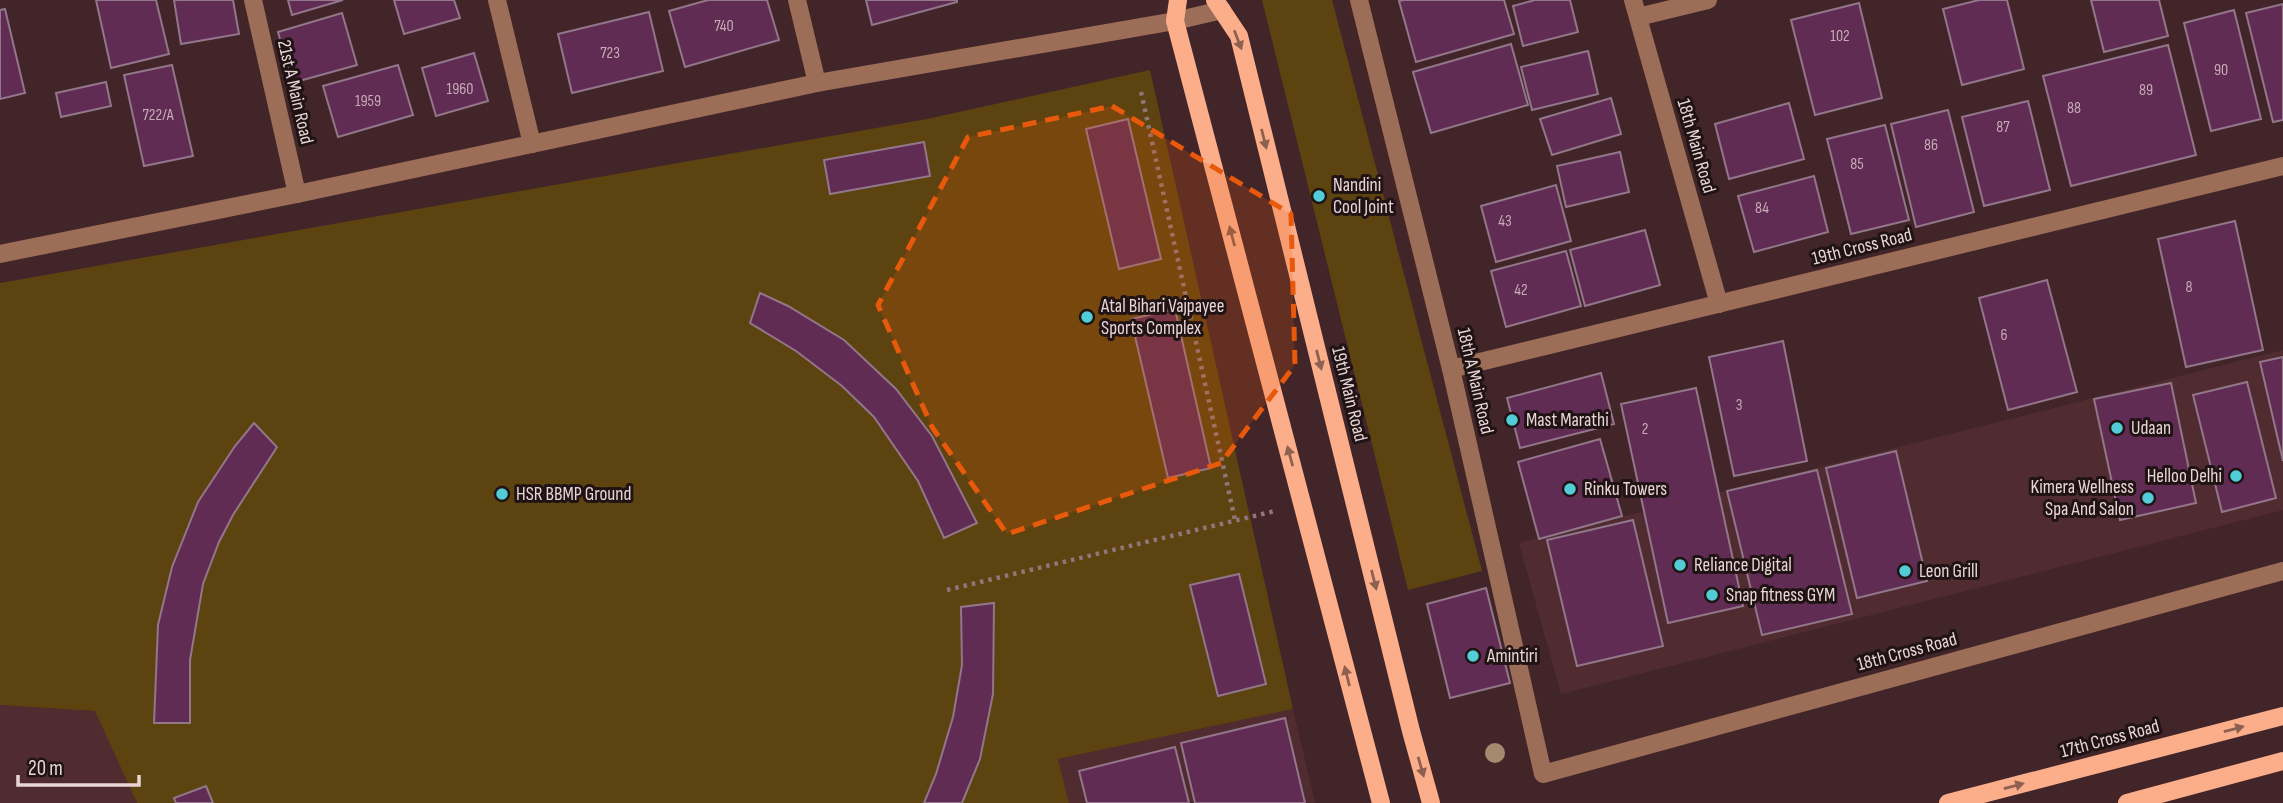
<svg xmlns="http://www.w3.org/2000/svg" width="2283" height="803" font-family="'Sofia Sans Condensed',sans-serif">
<rect width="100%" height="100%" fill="#422529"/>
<!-- built -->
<g fill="#502c31">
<path d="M 2283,350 L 2283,510 L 1561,694 L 1519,543 Z"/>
<path d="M 0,705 L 95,711 L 137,803 L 0,803 Z"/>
<path d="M 1293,709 L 1315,803 L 1069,803 L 1058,759 Z"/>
</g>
<!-- green -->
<g fill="#5d4310">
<path d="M 1262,0 L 1332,0 L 1482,571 L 1408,590 Z"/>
<path d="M 1150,70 L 1293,709 L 1058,759 L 1069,803 L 137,803 L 95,711 L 0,705 L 0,283 L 927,119 Z"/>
</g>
<!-- building -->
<g fill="#602c53" stroke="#927689" stroke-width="2">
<path d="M 96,0 L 156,0 L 169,54 L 111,68 Z"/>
<path d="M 174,0 L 233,0 L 239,34 L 181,44 Z"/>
<path d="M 288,0 L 343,0 L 292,15 Z"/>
<path d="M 394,0 L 454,0 L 460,18 L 404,34 Z"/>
<path d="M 708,0 L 767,0 L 779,40 L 685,67 L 669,11 Z"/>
<path d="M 866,0 L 957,0 L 957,2 L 872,25 Z"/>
<path d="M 1404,0 L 1504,0 L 1514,34 L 1416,62 L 1399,1 Z"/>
<path d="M 1535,0 L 1570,0 L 1578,32 L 1523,46 L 1513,6 Z"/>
<path d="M 1979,0 L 2007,0 L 2024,69 L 1962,85 L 1943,9 Z"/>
<path d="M 2091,0 L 2159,0 L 2168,36 L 2104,52 Z"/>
<path d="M 1859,3 L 1882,98 L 1815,115 L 1791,20 Z"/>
<path d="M 2283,4 L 2283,120 L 2273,122 L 2246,13 Z"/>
<path d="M 5,9 L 25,93 L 0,99 L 0,10 Z"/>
<path d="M 2234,10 L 2261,119 L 2211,131 L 2184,23 Z"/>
<path d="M 649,12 L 663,71 L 572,93 L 558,34 Z"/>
<path d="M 342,13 L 357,65 L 292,83 L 278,32 Z"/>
<path d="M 1511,44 L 1528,105 L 1431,133 L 1413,72 Z"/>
<path d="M 2168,45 L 2196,155 L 2071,186 L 2043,76 Z"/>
<path d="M 1588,51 L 1598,94 L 1532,110 L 1521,67 Z"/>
<path d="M 474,53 L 488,101 L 436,116 L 422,68 Z"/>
<path d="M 172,65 L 193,156 L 144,166 L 124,75 Z"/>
<path d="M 398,65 L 413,115 L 338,137 L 323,86 Z"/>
<path d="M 106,82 L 111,106 L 61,117 L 56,93 Z"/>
<path d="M 1611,98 L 1621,134 L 1552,155 L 1540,119 Z"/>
<path d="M 2028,101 L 2050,190 L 1984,206 L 1962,117 Z"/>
<path d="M 1789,103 L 1804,159 L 1729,179 L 1715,124 Z"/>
<path d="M 1948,110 L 1974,212 L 1916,227 L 1891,124 Z"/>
<path d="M 1128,119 L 1161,259 L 1119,269 L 1086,129 Z"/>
<path d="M 1885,125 L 1909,220 L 1851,234 L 1827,139 Z"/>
<path d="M 924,142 L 930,176 L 830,194 L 824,160 Z"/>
<path d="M 1620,152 L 1629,192 L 1566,207 L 1557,166 Z"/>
<path d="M 1814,176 L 1828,232 L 1754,252 L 1738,196 Z"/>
<path d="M 1556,185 L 1571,241 L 1496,262 L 1481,206 Z"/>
<path d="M 2235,221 L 2263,350 L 2186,367 L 2158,239 Z"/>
<path d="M 1645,230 L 1660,285 L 1585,306 L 1570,250 Z"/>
<path d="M 1566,251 L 1581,306 L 1506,327 L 1491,271 Z"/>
<path d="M 2047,280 L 2077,392 L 2008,410 L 1979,298 Z"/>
<path d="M 760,293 L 788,306 L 844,340 L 896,389 L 932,436 L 977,523 L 944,538 L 918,481 L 874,417 L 842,386 L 796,351 L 750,323 Z"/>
<path d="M 1175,309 L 1211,468 L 1168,478 L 1131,319 Z"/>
<path d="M 1783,341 L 1807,461 L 1734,476 L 1709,357 Z"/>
<path d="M 2283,357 L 2283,461 L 2260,362 Z"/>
<path d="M 1601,373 L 1614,424 L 1520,448 L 1507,398 Z"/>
<path d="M 2247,382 L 2276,498 L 2222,512 L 2193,395 Z"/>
<path d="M 2171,383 L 2196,503 L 2120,520 L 2094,399 Z"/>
<path d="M 1696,388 L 1743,606 L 1668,623 L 1621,404 Z"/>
<path d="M 254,423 L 277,447 L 233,515 L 219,542 L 203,584 L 190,660 L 190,723 L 154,723 L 158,625 L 172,567 L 198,502 L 235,446 Z"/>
<path d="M 1600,439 L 1622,516 L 1539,539 L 1518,462 Z"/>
<path d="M 1896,451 L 1927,581 L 1857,598 L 1826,468 Z"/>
<path d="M 1817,470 L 1852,614 L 1762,635 L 1727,491 Z"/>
<path d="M 1633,520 L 1663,646 L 1577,666 L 1547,540 Z"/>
<path d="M 1239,574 L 1266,684 L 1218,696 L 1190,585 Z"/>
<path d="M 1486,588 L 1510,683 L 1450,698 L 1427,604 Z"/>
<path d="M 994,603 L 993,694 L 980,759 L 962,803 L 924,803 L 936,774 L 953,717 L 962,665 L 961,607 Z"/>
<path d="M 1285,718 L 1305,803 L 1195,803 L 1181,743 Z"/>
<path d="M 1175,747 L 1189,803 L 1087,803 L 1079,771 Z"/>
<path d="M 206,786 L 213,803 L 176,803 L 174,798 Z"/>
</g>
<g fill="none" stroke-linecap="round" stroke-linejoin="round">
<!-- path -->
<g stroke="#8f7679" stroke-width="4.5" stroke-dasharray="3.5 5" stroke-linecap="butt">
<path d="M 1141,92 L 1235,520"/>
<path d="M 947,590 L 1275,511"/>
</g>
<!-- minor -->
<g stroke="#9c6d57" stroke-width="18">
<path d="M 253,0 L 297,194"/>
<path d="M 497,0 L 532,144"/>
<path d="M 797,0 L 817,83"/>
<path d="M 1359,0 L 1451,369 L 1543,774 L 2283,571"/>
<path d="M 1633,0 L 1719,304"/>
<path d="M 1638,17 L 1708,0"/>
<path d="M 0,254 L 297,194 L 817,83 L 1175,21 L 1222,10"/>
<path d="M 1451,369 L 2283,166"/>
</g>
<!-- major -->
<g stroke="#fcae8b" stroke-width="18">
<path d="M 1178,0 L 1175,21 L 1381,803"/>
<path d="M 1215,0 L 1239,36 L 1411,731 L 1431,803"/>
<path d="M 1948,803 L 2283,716"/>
<path d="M 2127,803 L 2283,761"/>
</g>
</g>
<!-- trees -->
<circle fill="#a7896f" cx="1495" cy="753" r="10"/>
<!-- one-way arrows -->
<defs><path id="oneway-solid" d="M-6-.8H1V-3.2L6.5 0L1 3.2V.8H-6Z" transform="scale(1.75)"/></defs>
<g fill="#8e6050">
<use href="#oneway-solid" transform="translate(1238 40) rotate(69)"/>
<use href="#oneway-solid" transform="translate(1264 139) rotate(76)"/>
<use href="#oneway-solid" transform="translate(1232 236) rotate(-105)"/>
<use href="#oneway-solid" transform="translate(1319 360) rotate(76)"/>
<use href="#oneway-solid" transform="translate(1290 456) rotate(-105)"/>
<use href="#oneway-solid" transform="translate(1374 580) rotate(76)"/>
<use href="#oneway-solid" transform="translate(1347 676) rotate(-104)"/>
<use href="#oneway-solid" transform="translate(2234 729) rotate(-15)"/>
<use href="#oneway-solid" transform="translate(1421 767) rotate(74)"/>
<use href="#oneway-solid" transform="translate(2014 786) rotate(-15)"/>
</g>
<!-- marked area -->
<path fill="#e8590c" fill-opacity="0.2" stroke="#e8590c" stroke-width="5" stroke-dasharray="14 9" stroke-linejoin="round" d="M 1112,106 L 1291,214 L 1295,365 L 1221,463 L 1007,534 L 932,427 L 878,305 L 968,137 Z"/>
<!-- markers -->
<g fill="#52ccd6" stroke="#201314" stroke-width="2.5">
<circle cx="1319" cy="196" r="7"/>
<circle cx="1087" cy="317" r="7"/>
<circle cx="1512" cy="420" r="7"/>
<circle cx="2117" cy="428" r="7"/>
<circle cx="2236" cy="476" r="7"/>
<circle cx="1570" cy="489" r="7"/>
<circle cx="502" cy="494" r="7"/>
<circle cx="2148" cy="498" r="7"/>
<circle cx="1680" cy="565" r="7"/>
<circle cx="1905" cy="571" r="7"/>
<circle cx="1712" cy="595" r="7"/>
<circle cx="1473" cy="656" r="7"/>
</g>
<g text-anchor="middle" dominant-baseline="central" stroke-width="6" stroke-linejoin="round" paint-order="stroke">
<!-- number labels -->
<g font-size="16" fill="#c7abb6">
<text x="724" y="26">740</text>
<text x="1840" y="36">102</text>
<text x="610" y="53">723</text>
<text x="2221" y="70">90</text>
<text x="460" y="89">1960</text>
<text x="2146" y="90">89</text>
<text x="368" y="101">1959</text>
<text x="2074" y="108">88</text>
<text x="158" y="115">722/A</text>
<text x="2003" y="127">87</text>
<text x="1931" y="145">86</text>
<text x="1857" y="164">85</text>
<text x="1762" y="208">84</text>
<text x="1505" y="221">43</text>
<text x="2189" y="287">8</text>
<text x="1521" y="290">42</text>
<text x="2004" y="335">6</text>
<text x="1739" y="405">3</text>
<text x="1645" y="429">2</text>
</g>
<!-- street labels -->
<g font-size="19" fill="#e9d5d7" stroke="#201314">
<text transform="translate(295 92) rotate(77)">21st A Main Road</text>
<text transform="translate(1696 146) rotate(74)">18th Main Road</text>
<text transform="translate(1862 247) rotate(-14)">19th Cross Road</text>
<text transform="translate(1475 381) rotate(77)">18th A Main Road</text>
<text transform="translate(1349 394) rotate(76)">19th Main Road</text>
<text transform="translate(1907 652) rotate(-15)">18th Cross Road</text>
<text transform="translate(2110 739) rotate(-15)">17th Cross Road</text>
</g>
<!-- poi labels -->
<g font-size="19" fill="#e9d5d7" stroke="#201314" text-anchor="start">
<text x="1333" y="185">Nandini<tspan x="1333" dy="22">Cool Joint</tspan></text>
<text x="1101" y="306">Atal Bihari Vajpayee<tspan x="1101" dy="22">Sports Complex</tspan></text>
<text x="1526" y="420">Mast Marathi</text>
<text x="2131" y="428">Udaan</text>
<text x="2222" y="476" text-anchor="end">Helloo Delhi</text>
<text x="2134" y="487" text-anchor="end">Kimera Wellness<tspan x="2134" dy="22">Spa And Salon</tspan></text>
<text x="1584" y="489">Rinku Towers</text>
<text x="516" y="494">HSR BBMP Ground</text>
<text x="1694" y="565">Reliance Digital</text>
<text x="1919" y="571">Leon Grill</text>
<text x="1726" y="595">Snap fitness GYM</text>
<text x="1487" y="656">Amintiri</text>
</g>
</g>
<!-- scale -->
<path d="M18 775v10h121v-10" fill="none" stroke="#e9d5d7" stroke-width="3.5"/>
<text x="28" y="775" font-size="21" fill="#e9d5d7" stroke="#201314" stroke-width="5" paint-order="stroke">20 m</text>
</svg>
